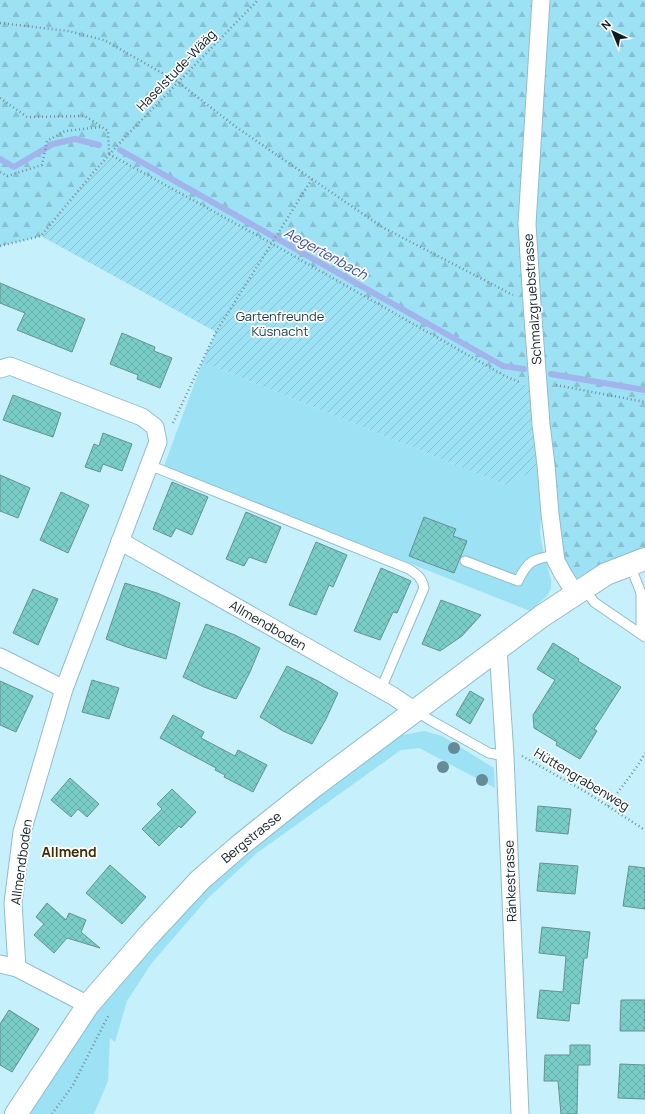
<svg xmlns="http://www.w3.org/2000/svg" width="645" height="1114" font-family="Manrope,sans-serif">
<defs>
<pattern id="forest-firs" width="22" height="20" patternUnits="userSpaceOnUse"><rect width="22" height="20" fill="#9de1f5"/><path d="M5 1l3.5 6h-7zM16 11l3.5 6h-7z" fill="#86c1d2"/></pattern>
<pattern id="garden-furrows" width="10" height="10" patternUnits="userSpaceOnUse"><rect width="10" height="10" fill="#9de1f5"/><path d="M-1 1l2-2M0 10L10 0M9 11l2-2" fill="none" stroke="#86c1d2"/></pattern>
<pattern id="building-cross-hatch" width="8" height="8" patternUnits="userSpaceOnUse"><rect width="8" height="8" fill="#79cdc9"/><path d="M0 0l8 8M0 8l8-8" fill="none" stroke="#67b0ac"/></pattern>
</defs>
<rect width="100%" height="100%" fill="#c7f0fd"/>
<!-- green -->
<g fill="#9de1f5">
<path d="M 202,363 L 215,367 L 505,485 L 539,468 L 542,503 L 540,532 L 542,545 L 551,580 L 551,589 L 547,596 L 530,611 L 164,466 Z"/>
<path d="M 424,731 L 442,736 L 494,768 L 495,788 L 419,748 L 401,750 L 257,853 L 209,897 L 151,964 L 127,1001 L 115,1042 L 110,1038 L 108,1081 L 94,1114 L 16,1114 L 96,1013 L 203,890 L 249,849 L 397,736 Z"/>
</g>
<!-- forest -->
<path fill="url(#forest-firs)" d="M 0,0 L 645,0 L 645,559 L 575,593 L 563,574 L 538,384 L 526,385 L 505,376 L 271,243 L 109,154 L 41,236 L 0,246 Z"/>
<!-- garden -->
<path fill="url(#garden-furrows)" d="M 109,154 L 271,243 L 505,376 L 526,385 L 538,384 L 546,465 L 505,485 L 215,367 L 202,363 L 216,332 L 41,236 Z"/>
<g fill="none" stroke-linecap="round" stroke-linejoin="round">
<!-- stream -->
<g stroke="#a1b4eb" stroke-width="6">
<path d="M 120,150 L 503,366 L 524,369"/>
<path d="M 0,159 L 14,167 L 53,144 L 75,139 L 99,145"/>
<path d="M 551,374 L 645,390"/>
</g>
</g>
<!-- building -->
<g fill="url(#building-cross-hatch)" stroke="#67918f">
<path d="M 0,283 L 85,319 L 72,352 L 17,330 L 25,313 L 0,303 Z"/>
<path d="M 122,333 L 155,347 L 154,351 L 172,358 L 160,388 L 137,379 L 138,375 L 110,364 Z"/>
<path d="M 13,395 L 61,413 L 53,437 L 3,420 Z"/>
<path d="M 103,433 L 132,444 L 122,471 L 103,464 L 100,472 L 85,467 L 94,444 L 99,446 Z"/>
<path d="M 0,475 L 30,488 L 18,518 L 0,511 Z"/>
<path d="M 172,482 L 208,497 L 192,535 L 176,528 L 171,537 L 153,529 Z"/>
<path d="M 61,492 L 89,505 L 68,553 L 40,540 Z"/>
<path d="M 246,512 L 281,527 L 266,563 L 249,557 L 244,566 L 226,559 Z"/>
<path d="M 424,517 L 456,529 L 453,536 L 467,541 L 454,573 L 409,556 Z"/>
<path d="M 316,542 L 347,555 L 333,587 L 329,585 L 316,615 L 289,605 Z"/>
<path d="M 381,568 L 411,581 L 397,613 L 393,612 L 380,640 L 354,631 Z"/>
<path d="M 125,583 L 157,593 L 180,603 L 166,659 L 127,647 L 106,639 Z"/>
<path d="M 33,589 L 58,599 L 38,645 L 13,633 Z"/>
<path d="M 441,600 L 481,615 L 462,636 L 440,651 L 422,644 Z"/>
<path d="M 206,624 L 235,635 L 260,648 L 250,672 L 236,699 L 204,687 L 183,677 Z"/>
<path d="M 553,643 L 579,659 L 578,661 L 621,687 L 594,729 L 597,731 L 580,759 L 556,745 L 557,742 L 534,728 L 533,715 L 555,680 L 537,669 Z"/>
<path d="M 287,666 L 318,681 L 338,693 L 326,719 L 312,744 L 283,731 L 260,717 Z"/>
<path d="M 92,680 L 119,688 L 109,719 L 82,712 Z"/>
<path d="M 0,681 L 33,696 L 16,732 L 0,725 Z"/>
<path d="M 470,691 L 484,699 L 470,724 L 456,715 Z"/>
<path d="M 173,715 L 204,732 L 201,738 L 235,756 L 238,750 L 267,765 L 253,792 L 224,777 L 225,775 L 215,770 L 216,768 L 160,738 Z"/>
<path d="M 70,778 L 99,804 L 87,817 L 78,809 L 71,817 L 51,800 Z"/>
<path d="M 172,789 L 196,812 L 181,828 L 179,826 L 159,846 L 142,829 L 162,809 L 157,804 Z"/>
<path d="M 538,806 L 571,809 L 568,834 L 536,831 Z"/>
<path d="M 540,863 L 578,866 L 575,894 L 537,891 Z"/>
<path d="M 110,865 L 146,897 L 122,924 L 86,893 Z"/>
<path d="M 629,866 L 645,868 L 645,909 L 623,906 Z"/>
<path d="M 47,903 L 66,920 L 69,913 L 86,920 L 81,932 L 100,948 L 67,938 L 54,953 L 34,935 L 44,924 L 36,917 Z"/>
<path d="M 542,927 L 590,932 L 587,958 L 584,958 L 579,1004 L 571,1003 L 569,1021 L 537,1018 L 540,990 L 563,992 L 566,956 L 539,953 Z"/>
<path d="M 621,1000 L 645,1000 L 645,1031 L 620,1031 Z"/>
<path d="M 9,1010 L 39,1029 L 12,1072 L 0,1065 L 0,1024 Z"/>
<path d="M 570,1045 L 590,1045 L 590,1065 L 578,1065 L 577,1114 L 561,1114 L 558,1081 L 544,1081 L 545,1055 L 570,1055 Z"/>
<path d="M 620,1064 L 645,1065 L 645,1099 L 618,1098 Z"/>
</g>
<g fill="none" stroke-linecap="round" stroke-linejoin="round">
<defs>
<g id="service">
<path d="M 149,465 L 409,569 C 418,575 422,578 424,588 L 381,689"/>
<path d="M 465,561 L 518,581 C 528,560 533,559 556,555"/>
<path d="M 630,565 L 641,593 L 641,634"/>
<path d="M 584,588 L 594,602 L 645,637"/>
<path d="M 416,711 L 430,720 L 489,753 L 505,756"/>
</g>
<g id="minor">
<path d="M 541,0 L 527,224 L 532,304 L 541,424 L 546,465 L 550,514 L 556,561 L 563,574 L 575,593"/>
<path d="M 0,369 L 10,366 L 142,417 L 155,427 L 158,442 L 64,689 L 0,657"/>
<path d="M 120,541 L 393,696 L 415,711"/>
<path d="M 498,648 L 505,756 L 520,1114"/>
<path d="M 0,964 L 17,968 L 88,1005"/>
<path d="M 17,968 L 13,903 L 22,832 L 64,689"/>
</g>
<path id="tertiary" d="M 16,1114 L 88,1005 L 147,937 L 200,880 L 239,846 L 313,787 L 542,616 L 606,574 L 645,559"/>
</defs>
<!-- service casing -->
<use href="#service" stroke="#93bcc8" stroke-width="11"/>
<!-- minor casing -->
<use href="#minor" stroke="#93bcc8" stroke-width="19"/>
<!-- tertiary casing -->
<use href="#tertiary" stroke="#93bcc8" stroke-width="24"/>
<!-- path -->
<g stroke="#728f99" stroke-width="2.5" stroke-dasharray="1 3" stroke-linecap="butt">
<path d="M 0,23 L 68,31 L 104,40 L 178,82 L 236,127 L 382,227 L 513,295"/>
<path d="M 0,98 L 27,117 L 85,116 L 108,131 L 109,154"/>
<path d="M 109,154 L 271,243 L 505,376 L 519,382"/>
<path d="M 0,172 L 7,176 L 42,165 L 47,141 L 65,131 L 101,127"/>
<path d="M 0,246 L 41,236 L 92,174 L 126,136 L 258,0"/>
<path d="M 556,385 L 645,402"/>
<path d="M 173,423 L 216,332 L 312,179"/>
<path d="M 522,756 L 586,792 L 645,830"/>
<path d="M 608,806 C 620,788 635,772 645,753"/>
<path d="M 52,1114 L 73,1085 L 105,1022 L 109,1015"/>
</g>
<!-- service -->
<use href="#service" stroke="#fff" stroke-width="9"/>
<!-- minor -->
<use href="#minor" stroke="#fff" stroke-width="17"/>
<!-- tertiary -->
<use href="#tertiary" stroke="#fff" stroke-width="22"/>
</g>
<!-- trees -->
<g fill="#658b97">
<circle cx="454" cy="748" r="6"/>
<circle cx="443" cy="767" r="6"/>
<circle cx="482" cy="780" r="6"/>
</g>
<g text-anchor="middle" dominant-baseline="central" stroke-width="3.5" stroke-linejoin="round" paint-order="stroke">
<!-- street labels -->
<g font-size="13" fill="#0d1d22" stroke="#fff">
<text transform="translate(176 70) rotate(-46)">Haselstude-Wääg</text>
<text transform="translate(532 299) rotate(-94)">Schmalzgruebstrasse</text>
<text transform="translate(268 625) rotate(30)">Allmendboden</text>
<text transform="translate(582 779) rotate(31)">Hüttengrabenweg</text>
<text transform="translate(251 837) rotate(-39)">Bergstrasse</text>
<text transform="translate(21 862) rotate(-82)">Allmendboden</text>
<text transform="translate(510 881) rotate(-92)">Ränkestrasse</text>
</g>
<!-- park labels -->
<g font-size="13" fill="#143943" stroke="#fff">
<text x="280" y="316">Gartenfreunde<tspan x="280" dy="15">Küsnacht</tspan></text>
</g>
<!-- water labels -->
<g font-size="14" font-style="italic" fill="#3e5194" stroke="#fff">
<text transform="translate(326 253) rotate(29)">Aegertenbach</text>
</g>
<!-- neighbourhood labels -->
<g font-size="14" font-weight="bold" fill="#3b2c02" stroke="#fff">
<text x="69" y="851">Allmend</text>
</g>
</g>
<!-- north arrow -->
<g transform="translate(613 32) rotate(316)" stroke="#ffffff" stroke-width="3" paint-order="stroke">
<path d="M0-3L7 15L0 10L-7 15Z" fill="#0d1d22"/>
<text y="-6" font-size="11" font-weight="bold" text-anchor="middle" fill="#0d1d22">N</text>
</g>
</svg>
